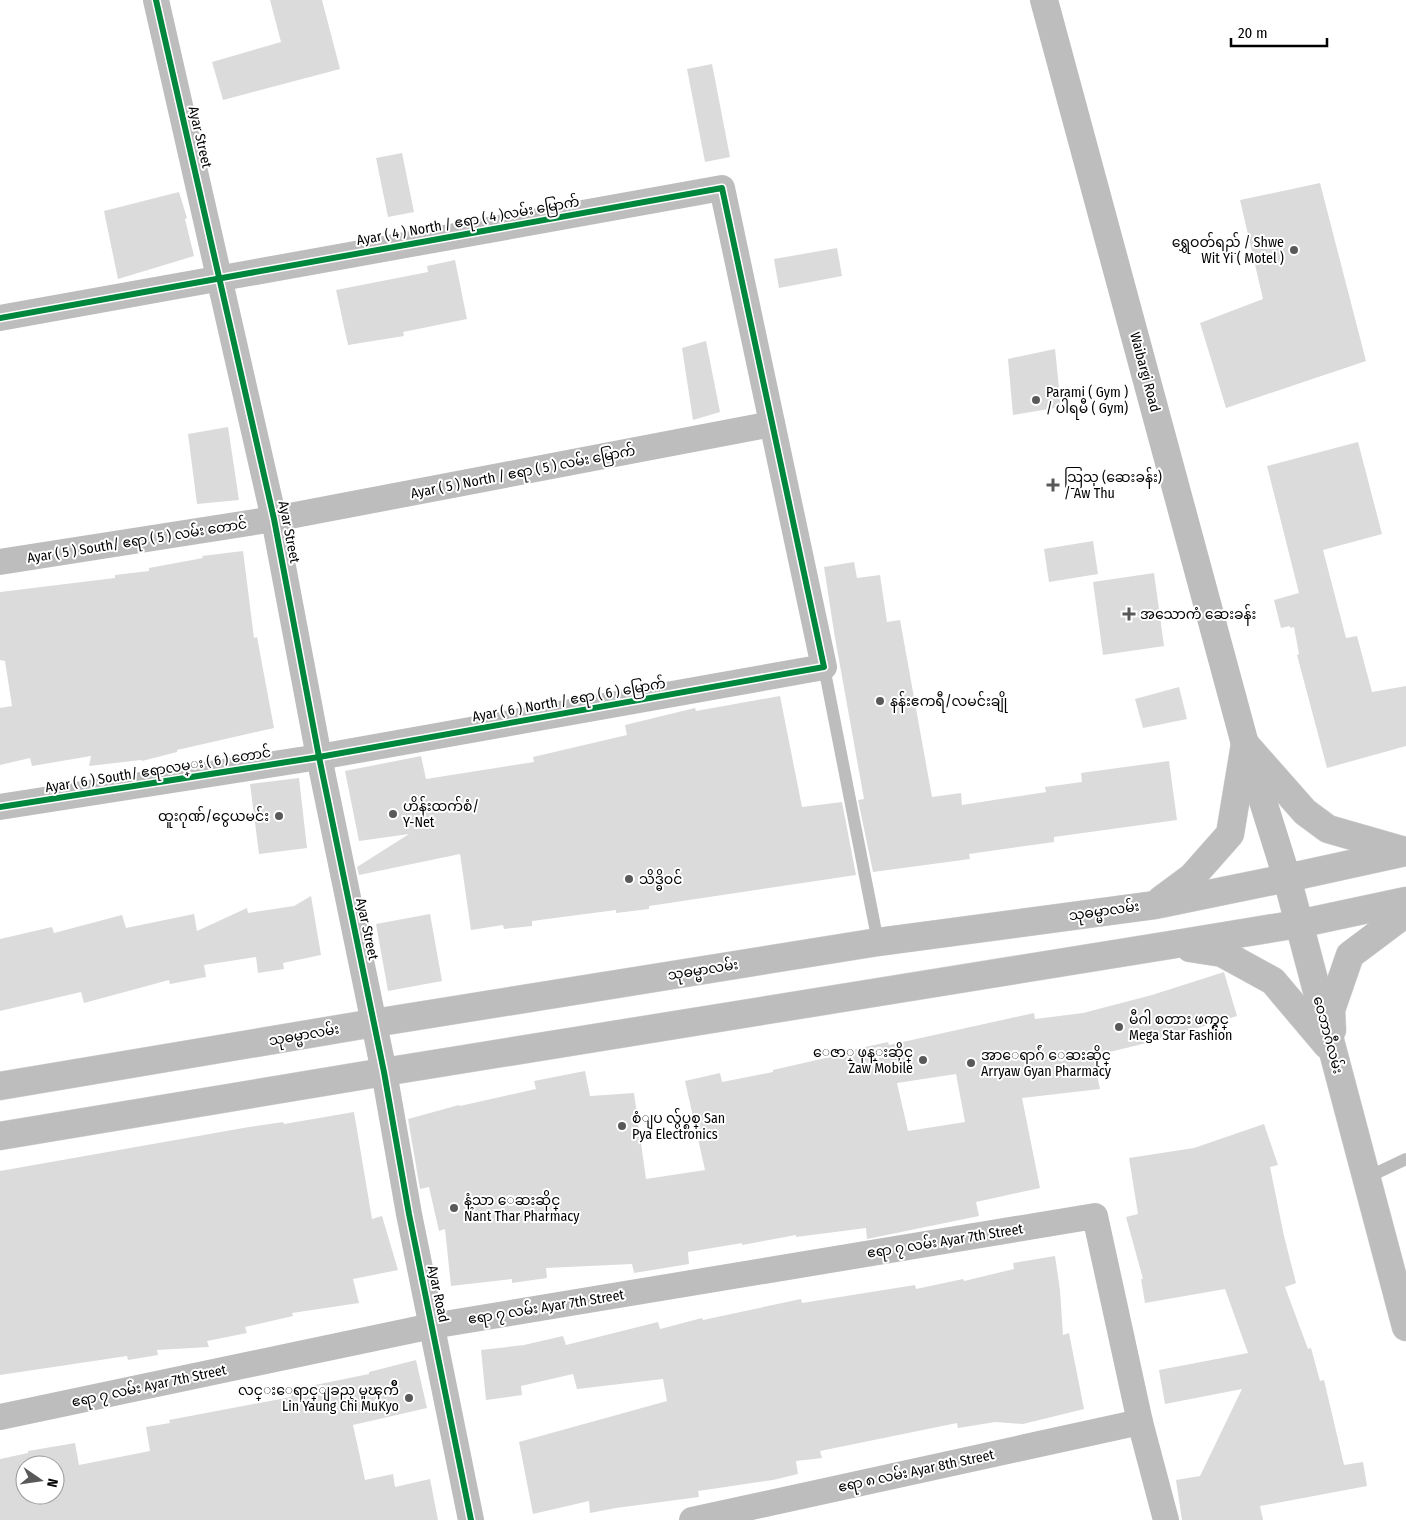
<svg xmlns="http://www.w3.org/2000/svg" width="1406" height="1520" font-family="'Fira Sans Condensed','Noto Sans Myanmar',sans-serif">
<rect width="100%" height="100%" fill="#fff"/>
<!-- building -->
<g fill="#dbdbdb" fill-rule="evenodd">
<path d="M 270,0 L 322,0 L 340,69 L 223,100 L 212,62 L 281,42 Z"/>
<path d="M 712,64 L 730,157 L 705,162 L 687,69 Z"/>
<path d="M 402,153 L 414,212 L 388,217 L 376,158 Z"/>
<path d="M 1320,183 L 1366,361 L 1226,408 L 1200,323 L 1263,299 L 1240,200 Z"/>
<path d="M 179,192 L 187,218 L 185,219 L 194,256 L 118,279 L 104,211 Z"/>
<path d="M 837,248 L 842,276 L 779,288 L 774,259 Z"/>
<path d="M 455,260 L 467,319 L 403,332 L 404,336 L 348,345 L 336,290 L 428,272 L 427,266 Z"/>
<path d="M 706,341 L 720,412 L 693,420 L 682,348 Z"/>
<path d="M 1055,349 L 1061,407 L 1013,415 L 1008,359 Z"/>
<path d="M 228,427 L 239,500 L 197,504 L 188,434 Z"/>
<path d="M 1358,442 L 1382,534 L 1323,550 L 1346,638 L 1357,636 L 1372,692 L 1406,686 L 1406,746 L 1327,768 L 1297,655 L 1299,654 L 1294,627 L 1290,628 L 1290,626 L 1281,628 L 1274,600 L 1299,593 L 1267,466 Z"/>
<path d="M 1093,541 L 1098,574 L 1049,582 L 1044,549 Z"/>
<path d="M 243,551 L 254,638 L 257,637 L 274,728 L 177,750 L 177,752 L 142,761 L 141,760 L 89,766 L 91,756 L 32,766 L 30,758 L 0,765 L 0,708 L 12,706 L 5,661 L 0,660 L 0,592 L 115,578 L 115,575 L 149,571 L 149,568 L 203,558 L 202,556 Z"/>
<path d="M 854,562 L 857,578 L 880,575 L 887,622 L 900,620 L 932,797 L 961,793 L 962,805 L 1046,792 L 1045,787 L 1082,782 L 1081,773 L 1169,761 L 1177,820 L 1054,837 L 1054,842 L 969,854 L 970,859 L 873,872 L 858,800 L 864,799 L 834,632 L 824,567 Z"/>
<path d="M 1154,573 L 1164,646 L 1103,655 L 1093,582 Z"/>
<path d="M 1179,687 L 1187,719 L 1143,728 L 1135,699 Z"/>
<path d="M 780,696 L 802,807 L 842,802 L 856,875 L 649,906 L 649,909 L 616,913 L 616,910 L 532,921 L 532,926 L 504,929 L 503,925 L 471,930 L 460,854 L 359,875 L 357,867 L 409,834 L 359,841 L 345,771 L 421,756 L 426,779 L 534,762 L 533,757 L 627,735 L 625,725 L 695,708 L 696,711 Z"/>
<path d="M 299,778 L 307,848 L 259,854 L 250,784 Z"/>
<path d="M 311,896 L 321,955 L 283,963 L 284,969 L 258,973 L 256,957 L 204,965 L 206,977 L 170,984 L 169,980 L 84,1003 L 81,992 L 0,1011 L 0,939 L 52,927 L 54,933 L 122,915 L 126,928 L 194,914 L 197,931 L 247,908 L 248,913 L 294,906 Z"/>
<path d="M 430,914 L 442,981 L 388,991 L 376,924 Z"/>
<path d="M 1224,972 L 1237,1016 L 1155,1041 L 1093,1056 L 1100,1089 L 1022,1098 L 1040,1188 L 976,1202 L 979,1216 L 867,1239 L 866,1228 L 796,1237 L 796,1235 L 742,1245 L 742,1243 L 688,1252 L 689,1264 L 634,1273 L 632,1264 L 546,1268 L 547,1278 L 512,1283 L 512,1279 L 451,1286 L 445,1229 L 439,1231 L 429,1187 L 420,1189 L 408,1119 L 459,1105 L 460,1106 L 536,1089 L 534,1081 L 585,1071 L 590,1096 L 634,1093 L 646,1179 L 705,1170 L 685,1081 L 720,1073 L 722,1082 L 773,1072 L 773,1070 L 847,1053 L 847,1051 L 888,1042 L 889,1045 L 1034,1013 L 1035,1019 L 1083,1013 L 1152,995 ZM 956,1074 L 965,1122 L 908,1131 L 897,1083 Z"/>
<path d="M 354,1112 L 372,1219 L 382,1216 L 398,1270 L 353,1279 L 359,1303 L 292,1313 L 293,1316 L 245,1327 L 247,1333 L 207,1341 L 209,1347 L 157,1350 L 158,1355 L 128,1360 L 127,1356 L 0,1375 L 0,1171 L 249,1127 L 283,1122 L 284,1124 Z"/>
<path d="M 1264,1124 L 1278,1165 L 1270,1167 L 1284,1236 L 1296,1283 L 1285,1287 L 1308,1349 L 1311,1348 L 1320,1381 L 1324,1380 L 1344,1465 L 1363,1462 L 1367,1486 L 1260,1506 L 1263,1520 L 1182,1520 L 1176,1480 L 1200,1476 L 1242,1389 L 1165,1404 L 1159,1370 L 1248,1353 L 1225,1289 L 1145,1303 L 1141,1279 L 1143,1279 L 1126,1217 L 1138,1214 L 1129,1158 L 1194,1148 Z"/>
<path d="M 1055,1256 L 1060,1290 L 1063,1335 L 1069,1333 L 1084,1409 L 1023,1424 L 995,1422 L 958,1428 L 957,1423 L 820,1451 L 822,1458 L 796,1461 L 798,1474 L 773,1480 L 698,1491 L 699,1497 L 616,1508 L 590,1513 L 589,1501 L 533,1514 L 519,1442 L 667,1401 L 663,1379 L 577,1389 L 573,1374 L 521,1386 L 522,1395 L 486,1400 L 481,1350 L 524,1345 L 563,1336 L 566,1345 L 658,1322 L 660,1329 L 702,1318 L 703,1320 L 801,1299 L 802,1303 L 915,1285 L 916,1289 L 963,1279 L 964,1281 L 1014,1269 L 1013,1263 Z"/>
<path d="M 416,1360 L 427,1408 L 353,1425 L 365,1480 L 393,1474 L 395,1487 L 430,1479 L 438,1520 L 0,1520 L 0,1459 L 28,1453 L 28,1451 L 75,1443 L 79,1465 L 150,1451 L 146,1427 L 170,1423 L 169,1420 L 291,1397 L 290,1393 L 316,1388 L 315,1385 L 369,1374 L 369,1372 ZM 25,1465 L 55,1465 L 55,1495 L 25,1495 Z"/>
</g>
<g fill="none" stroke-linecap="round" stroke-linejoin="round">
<defs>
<g id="primary">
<path d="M 1245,744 L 1305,812 L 1328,829 L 1405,851"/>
<path d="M 1287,878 L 1406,1327"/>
<path d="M 1161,900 L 1192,877 L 1230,834 L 1245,744"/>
<path d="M 1190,948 L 1222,953 L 1273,981 L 1327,1045"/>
<path d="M 1332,1030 L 1331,1010 L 1350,955 L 1406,913"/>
<path d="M 0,1086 L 374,1023 L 878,942 L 1155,905 L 1287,878 L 1406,852"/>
<path d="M 0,1136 L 384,1072 L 1170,945 L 1298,924 L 1406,901"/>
</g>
</defs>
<!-- primary casing -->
<use href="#primary" stroke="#dbdbdb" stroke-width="29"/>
<!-- service -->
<g stroke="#bdbdbd" stroke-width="12">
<path d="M 824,667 L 878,942"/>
<path d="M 1366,1178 L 1406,1159"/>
</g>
<!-- minor -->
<g stroke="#bdbdbd" stroke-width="26">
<path d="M 156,0 L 274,519 L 319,757 L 384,1072 L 409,1214 L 471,1520"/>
<path d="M 0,318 L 722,188 L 824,667 L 319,757 L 0,807"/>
<path d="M 0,562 L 274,519 L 772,424"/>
<path d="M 0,1417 L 432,1326 L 1095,1216 L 1140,1422 L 1166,1520"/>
<path d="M 692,1520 L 1140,1422"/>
</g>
<!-- tertiary -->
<path stroke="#bdbdbd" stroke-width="28" d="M 1044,0 L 1245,744 L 1287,878"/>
<!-- primary -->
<use href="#primary" stroke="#bdbdbd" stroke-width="28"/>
<defs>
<g id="cycleway">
<path d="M 156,0 L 274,519 L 319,757 L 384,1072 L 409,1214 L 471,1520"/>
<path d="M 0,318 L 722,188 L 824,667 L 319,757 L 0,807"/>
</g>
</defs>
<!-- cycleway casing -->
<use href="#cycleway" stroke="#fff" stroke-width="9"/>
<!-- cycleway -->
<use href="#cycleway" stroke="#00873e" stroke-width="6"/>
</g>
<!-- markers -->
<g fill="#595959" stroke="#fff" stroke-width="2">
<circle cx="1294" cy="250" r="5"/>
<circle cx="1036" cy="400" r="5"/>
<path d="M1050.5 477.5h5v5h5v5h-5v5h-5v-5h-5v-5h5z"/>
<path d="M1126.5 606.5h5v5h5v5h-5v5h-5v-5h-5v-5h5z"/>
<circle cx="880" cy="701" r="5"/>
<circle cx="393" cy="814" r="5"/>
<circle cx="279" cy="816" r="5"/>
<circle cx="629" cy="879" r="5"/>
<circle cx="1119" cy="1027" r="5"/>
<circle cx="923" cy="1060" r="5"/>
<circle cx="971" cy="1063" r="5"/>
<circle cx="622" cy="1126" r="5"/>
<circle cx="454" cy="1208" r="5"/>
<circle cx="409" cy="1398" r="5"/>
</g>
<g text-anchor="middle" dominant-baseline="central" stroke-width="4" stroke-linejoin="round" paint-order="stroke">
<!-- street labels -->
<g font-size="14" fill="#000" stroke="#fff">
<text transform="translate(200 137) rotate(77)">Ayar Street</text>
<text transform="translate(468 221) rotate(-10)">Ayar ( 4 ) North / ဧရာ ( 4 )လမ်း မြောက်</text>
<text transform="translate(1145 372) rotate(75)">Waibargi Road</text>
<text transform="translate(523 472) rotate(-11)">Ayar ( 5 ) North / ဧရာ ( 5 ) လမ်း မြောက်</text>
<text transform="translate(289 532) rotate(79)">Ayar Street</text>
<text transform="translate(137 541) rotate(-9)">Ayar ( 5 ) South/ ဧရာ ( 5 ) လမ်း တောင်</text>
<text transform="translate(569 700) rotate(-10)">Ayar ( 6 ) North / ဧရာ ( 6 ) မြောက်</text>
<text transform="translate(158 770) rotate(-9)">Ayar ( 6 ) South/ ဧရာလမ္း ( 6 ) တောင်</text>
<text transform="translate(1104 911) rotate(-8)">သုဓမ္မာလမ်း</text>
<text transform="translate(367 929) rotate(78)">Ayar Street</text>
<text transform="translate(703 970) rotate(-9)">သုဓမ္မာလမ်း</text>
<text transform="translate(304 1035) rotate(-10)">သုဓမ္မာလမ်း</text>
<text transform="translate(1328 1035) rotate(75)">ဝေဘာဂီလမ်း</text>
<text transform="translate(945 1241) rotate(-9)">ဧရာ ၇ လမ်း Ayar 7th Street</text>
<text transform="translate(438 1294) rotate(78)">Ayar Road</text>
<text transform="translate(546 1307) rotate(-9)">ဧရာ ၇ လမ်း Ayar 7th Street</text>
<text transform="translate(149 1386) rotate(-12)">ဧရာ ၇ လမ်း Ayar 7th Street</text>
<text transform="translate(916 1471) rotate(-12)">ဧရာ ၈ လမ်း Ayar 8th Street</text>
</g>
<!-- poi labels -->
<g font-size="14" fill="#000" stroke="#fff" text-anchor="start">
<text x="1284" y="242" text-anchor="end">ရွှေဝတ်ရည် / Shwe<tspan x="1284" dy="16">Wit Yi ( Motel )</tspan></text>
<text x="1046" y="392">Parami ( Gym )<tspan x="1046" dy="16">/ ပါရမီ ( Gym)</tspan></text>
<text x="1064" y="477">သြသု (ဆေးခန်း)<tspan x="1064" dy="16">/ Aw Thu</tspan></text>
<text x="1140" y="614">အသောကံ ဆေးခန်း</text>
<text x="890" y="701">နန်းဧကရီ/လမင်းချို</text>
<text x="403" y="806">ဟိန်းထက်စံ/<tspan x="403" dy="16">Y-Net</tspan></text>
<text x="269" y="816" text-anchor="end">ထူးဂုဏ်/ငွေယမင်း</text>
<text x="639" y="879">သိဒ္ဓိဝင်</text>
<text x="1129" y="1019">မီဂါ စတား ဖက္ရွင္<tspan x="1129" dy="16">Mega Star Fashion</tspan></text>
<text x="913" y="1052" text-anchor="end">ေဇာ္ ဖုန္းဆိုင္<tspan x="913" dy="16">Zaw Mobile</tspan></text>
<text x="981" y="1055">အာေရာဂ်ံ ေဆးဆိုင္<tspan x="981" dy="16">Arryaw Gyan Pharmacy</tspan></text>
<text x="632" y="1118">စံျပ လ်ွပ္စစ္ San<tspan x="632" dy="16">Pya Electronics</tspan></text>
<text x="464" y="1200">နံ့သာ ေဆးဆိုင္<tspan x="464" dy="16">Nant Thar Pharmacy</tspan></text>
<text x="399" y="1390" text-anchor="end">လင္းေရာင္ျခည္ မူၾကိဳ<tspan x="399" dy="16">Lin Yaung Chi MuKyo</tspan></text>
</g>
</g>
<!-- north arrow -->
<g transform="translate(40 1480) rotate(103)"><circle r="24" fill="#ffffff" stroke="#999999"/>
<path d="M0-4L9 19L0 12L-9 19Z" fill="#595959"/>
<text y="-8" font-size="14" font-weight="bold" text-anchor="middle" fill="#000000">N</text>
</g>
<!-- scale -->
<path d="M1231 38v8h96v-8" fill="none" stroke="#000000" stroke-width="2.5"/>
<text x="1238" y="38" font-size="15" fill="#000000" stroke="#ffffff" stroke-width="4" paint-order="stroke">20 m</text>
</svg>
